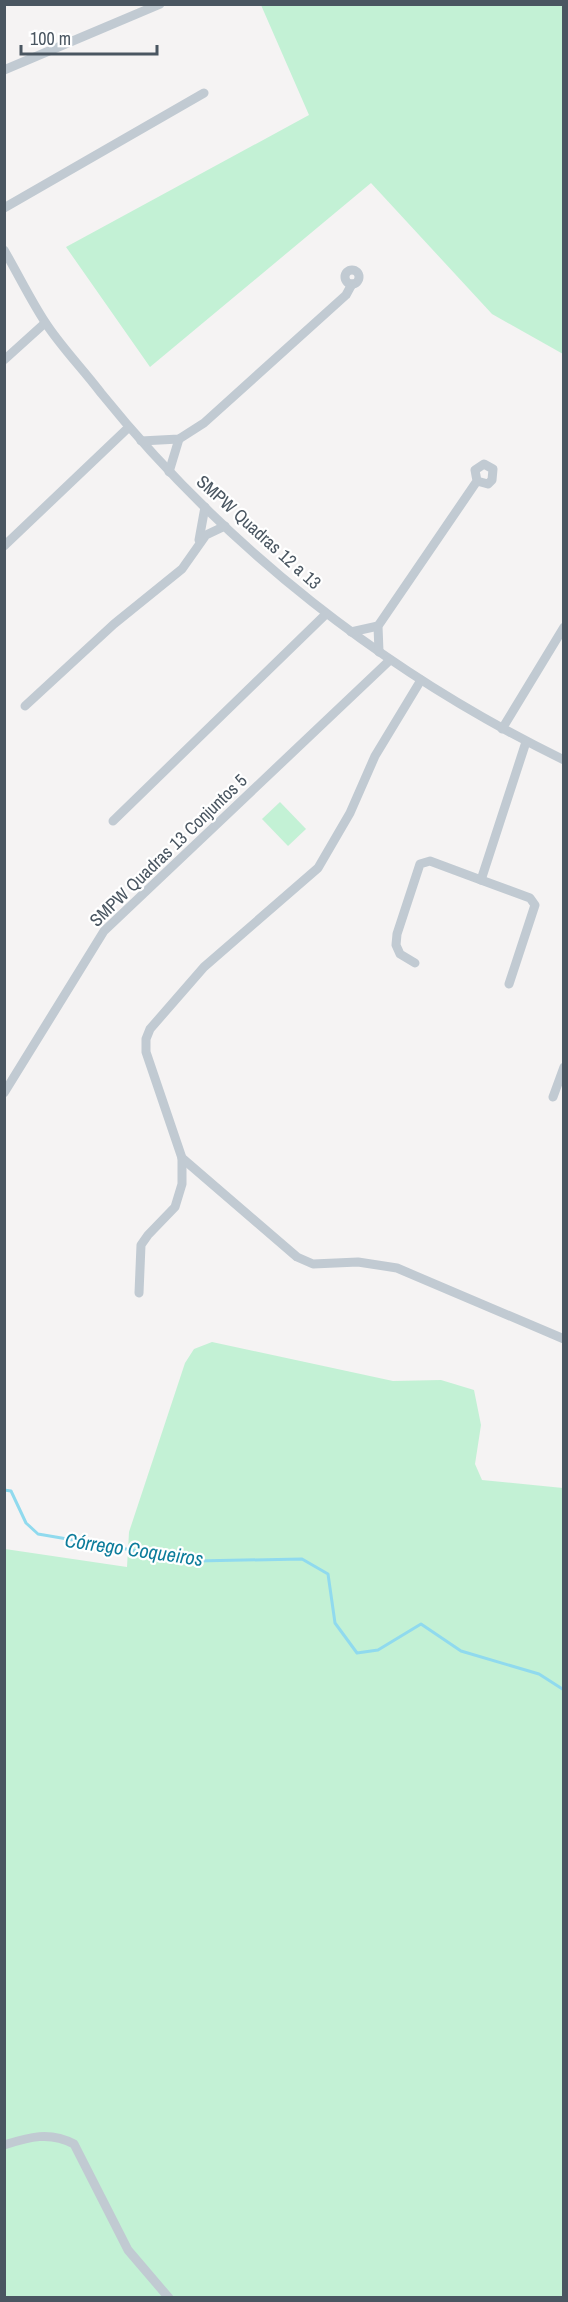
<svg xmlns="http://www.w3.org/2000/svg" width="568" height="2302" font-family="'Archivo Narrow',sans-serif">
<rect width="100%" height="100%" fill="#f5f3f3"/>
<!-- green -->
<g fill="#c3f1d5">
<path d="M 261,5 L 563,5 L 563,354 L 492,314 L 371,183 L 150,367 L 66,247 L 309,115 Z"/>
<path d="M 280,802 L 306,829 L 288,846 L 262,819 Z"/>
<path d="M 212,1342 L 393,1381 L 441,1380 L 474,1390 L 481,1425 L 475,1464 L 482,1480 L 563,1488 L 563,2297 L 5,2298 L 5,1549 L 127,1567 L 129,1532 L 185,1363 L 194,1349 Z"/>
</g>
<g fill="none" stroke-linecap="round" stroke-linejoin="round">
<!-- stream -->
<path stroke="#90daee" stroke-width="3" d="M 4,1490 L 11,1491 L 26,1523 L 38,1534 L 196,1561 L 302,1559 L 328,1574 L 335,1623 L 357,1653 L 378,1650 L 421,1624 L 461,1651 L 539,1674 L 564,1690"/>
<!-- minor -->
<g stroke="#c1cad2" stroke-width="9">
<path d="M 4,70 L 160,4"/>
<path d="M 4,208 L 204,93"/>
<path d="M 4,250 C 18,274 30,299 45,322 C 61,347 83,369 101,393 C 226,548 385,673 564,760"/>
<circle cx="352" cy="277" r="7"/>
<path d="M 4,360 L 45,323"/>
<path d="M 141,441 L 179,439 L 204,423 L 346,295 L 352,284"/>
<path d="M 169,472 L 179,439"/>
<path d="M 199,540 L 205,507"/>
<path d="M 4,546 L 129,427"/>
<path d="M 351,632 L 378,626"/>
<path d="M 379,652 L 378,626 L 477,481 L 475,470 L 484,464 L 493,469 L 492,480 L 488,484 L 477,481"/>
<path d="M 421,680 L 375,756 L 350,813 L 318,868 L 204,967 L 150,1029 L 146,1039 L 146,1052 L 182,1158 L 297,1257 L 313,1264 L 358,1262 L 397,1268 L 564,1339"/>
<path d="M 25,706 L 114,624 L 182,569 L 206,535 L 225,526"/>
<path d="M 502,729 L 564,627"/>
<path d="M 113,821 L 326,614"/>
<path d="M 415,963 L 400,954 L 396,945 L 397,934 L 420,864 L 430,861 L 481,880"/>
<path d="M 509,984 L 535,905 L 530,898 L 481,880 L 526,742"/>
<path d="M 4,1093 L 104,931 L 390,660"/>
<path d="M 553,1097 L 564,1067"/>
<path d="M 139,1293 L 141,1245 L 148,1235 L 175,1207 L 182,1184 L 182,1158"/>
<path d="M 4,2145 C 29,2137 50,2131 74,2144 L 128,2250 L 169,2298"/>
</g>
</g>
<g text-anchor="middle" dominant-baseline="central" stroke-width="4.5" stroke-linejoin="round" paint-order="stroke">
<!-- street labels -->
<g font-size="18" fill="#4a5661" stroke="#fff">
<text transform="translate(259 532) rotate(42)">SMPW Quadras 12 a 13</text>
<text transform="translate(168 850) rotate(-44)">SMPW Quadras 13 Conjuntos 5</text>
</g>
<!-- water labels -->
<g font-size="20" font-style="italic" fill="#0c7c9b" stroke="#fff">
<text transform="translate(134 1549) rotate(8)">Córrego Coqueiros</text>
</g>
</g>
<!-- border -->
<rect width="568" height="2302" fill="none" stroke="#4a5661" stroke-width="12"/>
<!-- scale -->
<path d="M21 45v9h136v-9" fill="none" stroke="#4a5661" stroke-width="3"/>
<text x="30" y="45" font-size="18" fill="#4a5661" stroke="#ffffff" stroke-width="4.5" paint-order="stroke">100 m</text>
</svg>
